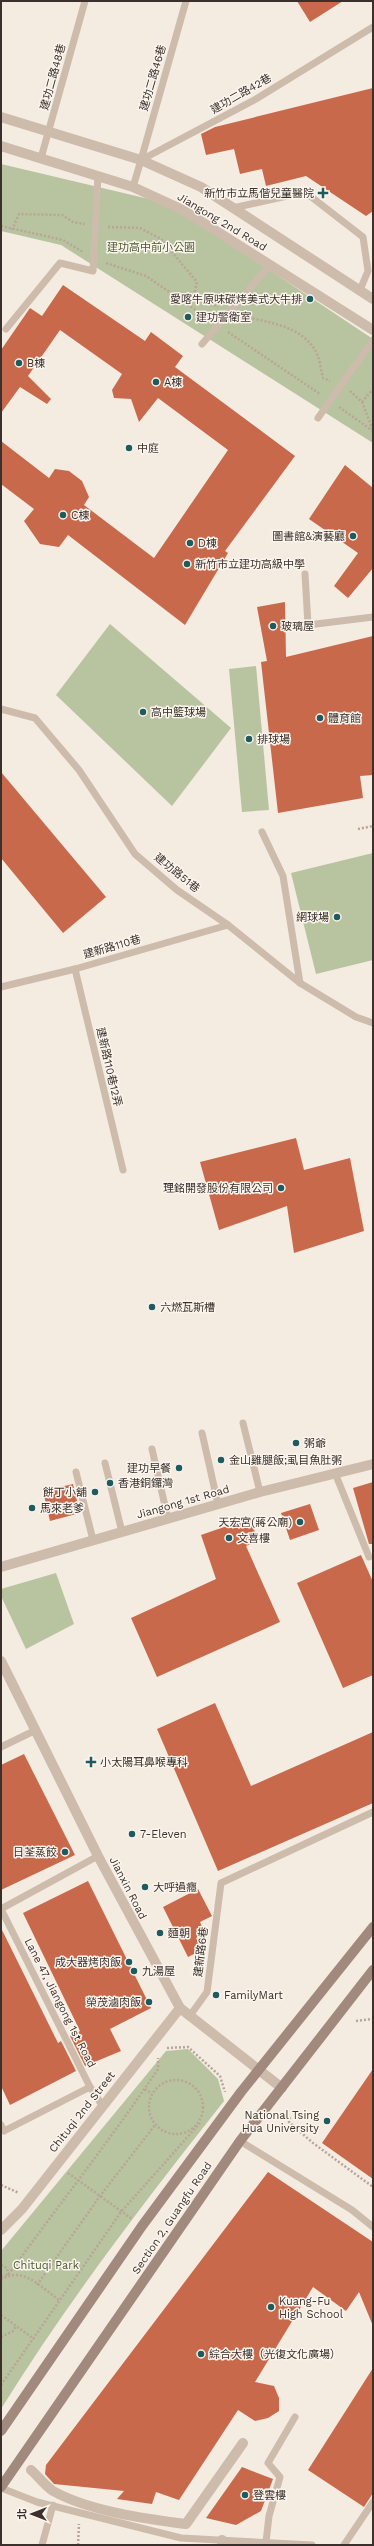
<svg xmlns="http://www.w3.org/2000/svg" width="374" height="2546" font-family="'Work Sans','Noto Sans TC',sans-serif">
<rect width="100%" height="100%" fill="#f4ebe1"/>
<!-- green -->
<g fill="#b8c4a0">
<path d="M 1,164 L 170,204 L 373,339 L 373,443 L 61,245 L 1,231 Z"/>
<path d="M 110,624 L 231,728 L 172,806 L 56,695 Z"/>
<path d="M 256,666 L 269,810 L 242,812 L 229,669 Z"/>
<path d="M 373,853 L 373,960 L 316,974 L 291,873 Z"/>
<path d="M 56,1573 L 74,1624 L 26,1649 L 1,1596 L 1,1589 Z"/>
<path d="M 188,2049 L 218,2079 L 224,2101 C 145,2201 68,2301 1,2409 L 1,2251 L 166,2051 Z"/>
</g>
<!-- building -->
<g fill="#c8694b">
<path d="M 297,1 L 343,1 L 310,22 Z"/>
<path d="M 373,88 L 373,211 L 366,216 L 306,176 L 266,186 L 262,169 L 240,174 L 234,149 L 206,155 L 201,134 L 215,127 Z"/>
<path d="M 63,285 L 145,341 L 151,332 L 183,356 L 175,367 L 295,456 L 225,551 L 228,553 L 185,625 L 68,535 L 59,547 L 40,544 L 24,521 L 34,509 L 1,484 L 1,441 L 49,478 L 55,469 L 69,471 L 82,481 L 89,497 L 84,505 L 154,558 L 228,450 L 158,398 L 139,422 L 131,399 L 114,398 L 112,390 L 122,374 L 60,330 L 28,376 L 51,399 L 47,404 L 20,387 L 1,413 L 1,350 L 30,308 L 42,316 Z"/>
<path d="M 345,465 L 373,488 L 373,568 L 348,598 L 334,586 L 358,553 L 309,519 Z"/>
<path d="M 285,602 L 286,657 L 373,636 L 373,775 L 360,776 L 363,798 L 278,813 L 261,662 L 267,661 L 257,607 Z"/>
<path d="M 1,772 L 106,897 L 63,933 L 1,858 Z"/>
<path d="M 296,1138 L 304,1170 L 350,1158 L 364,1231 L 294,1253 L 287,1206 L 219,1230 L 200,1162 Z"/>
<path d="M 373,1482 L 373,1544 L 369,1544 L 353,1488 Z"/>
<path d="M 73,1484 L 80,1513 L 50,1521 L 43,1491 Z"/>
<path d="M 310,1504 L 319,1530 L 290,1540 L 281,1513 Z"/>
<path d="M 250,1518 L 258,1541 L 246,1546 L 280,1622 L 157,1677 L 131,1618 L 216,1579 L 201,1535 Z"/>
<path d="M 361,1555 L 373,1582 L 373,1675 L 343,1688 L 297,1583 Z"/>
<path d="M 215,1703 L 251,1786 L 373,1732 L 373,1803 L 218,1871 L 157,1729 Z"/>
<path d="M 24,1754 L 75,1855 L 1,1890 L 1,1765 Z"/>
<path d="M 88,1881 L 151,2008 L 110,2029 L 121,2051 L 85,2066 L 70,2036 L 80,2031 L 23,1913 Z"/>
<path d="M 198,1889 L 212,1916 L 200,1922 L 205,1933 L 196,1938 L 202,1950 L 188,1957 L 163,1907 Z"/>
<path d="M 1,1928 L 58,2043 L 61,2041 L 76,2071 L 10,2105 L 1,2086 Z"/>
<path d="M 373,2069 L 373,2179 L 322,2143 Z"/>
<path d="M 268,2172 L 373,2242 L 373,2326 L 359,2292 L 346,2311 L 313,2287 L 255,2382 L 274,2386 L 279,2398 L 279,2411 L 268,2418 L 255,2421 L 238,2410 L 179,2500 L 156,2492 L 152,2504 L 117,2499 L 124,2491 L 54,2484 L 45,2474 L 46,2465 Z"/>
<path d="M 373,2368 L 373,2493 L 364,2507 L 308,2470 Z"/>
<path d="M 242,2467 L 273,2479 L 261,2511 L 236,2525 L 206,2518 Z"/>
</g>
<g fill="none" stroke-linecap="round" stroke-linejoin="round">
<!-- path -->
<g stroke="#b9a596" stroke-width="2.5" stroke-dasharray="2 2" stroke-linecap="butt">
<path d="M 1,226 L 63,240 L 83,252"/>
<path d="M 108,227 L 140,228 L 161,239 L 197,282 L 194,296 L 218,307"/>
<path d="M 12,230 L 19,214 L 62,215 L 73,222 L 85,224"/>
<path d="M 106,263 L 146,276 L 209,319"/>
<path d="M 241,316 C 268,322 304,326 317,354 C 320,361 321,371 323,378 L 330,381"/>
<path d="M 228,332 L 320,394"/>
<path d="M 350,391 L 362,402 L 373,430"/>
<path d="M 362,402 L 373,389"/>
<path d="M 339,407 L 373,431"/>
<path d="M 358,829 L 373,826"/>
<path d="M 356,2021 L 373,2019"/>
<path d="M 167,2048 L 188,2047 L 220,2076 L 225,2092"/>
<circle cx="176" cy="2107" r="27"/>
<path d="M 145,2089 L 152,2094"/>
<path d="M 290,2117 L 289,2122 L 313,2143 L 373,2187"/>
<path d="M 68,2173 L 132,2219"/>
<path d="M 1,2185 L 19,2193"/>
<path d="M 1,2265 L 7,2268 L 8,2275"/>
<path d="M 1,2277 L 8,2275 C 58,2206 111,2139 158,2069 L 158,2058"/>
<path d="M 1,2280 C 22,2265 42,2288 59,2300"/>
<path d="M 37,2285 L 100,2196 L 155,2125"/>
<path d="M 1,2315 L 34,2339"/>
<path d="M 1,2337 L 13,2331 L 16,2326"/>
<path d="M 1,2385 L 121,2212 L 200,2123"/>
<path d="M 78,2545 L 79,2524"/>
</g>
<!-- service -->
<g stroke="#cdbbac" stroke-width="7">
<path d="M 41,158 L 85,1"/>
<path d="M 141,160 L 186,1"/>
<path d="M 133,187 L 141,160 L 256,99 L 373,27"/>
<path d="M 233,208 L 305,192 L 363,237 L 368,271 L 360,290"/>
<path d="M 6,329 L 60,263 L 93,271 L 98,176"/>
<path d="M 202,344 L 270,265"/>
<path d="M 318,418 L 373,340"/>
<path d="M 305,574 L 308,625 L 373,617"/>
<path d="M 1,709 L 35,718 L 79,770 L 135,854 L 177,890 L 228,925 L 300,983 L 356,1017 L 373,1023"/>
<path d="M 262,832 L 283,876 L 300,983"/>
<path d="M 75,969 L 123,1170"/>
<path d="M 1,987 L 75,969 L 228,925"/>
<path d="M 243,1423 L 260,1492"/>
<path d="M 202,1433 L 218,1504"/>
<path d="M 152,1449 L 168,1519"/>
<path d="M 105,1463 L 122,1532"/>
<path d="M 76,1472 L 93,1540"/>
<path d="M 335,1473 L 369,1557"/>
<path d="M 1,1747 L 36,1730"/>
<path d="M 1,1909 L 90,2087 L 102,2105"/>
<path d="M 1,1909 L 98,1856"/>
<path d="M 189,2017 L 207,1992 L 221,1883 L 373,1812"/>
<path d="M 1,2125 L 4,2131 L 90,2087"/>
<path d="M 240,2141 L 352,2210 L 373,2227"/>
<path d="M 1,2488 L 37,2502 L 181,2538 L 312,2545"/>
<path d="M 266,2542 L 269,2516 L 280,2477 L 268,2463 L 295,2417"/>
<path d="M 42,2545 L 53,2505"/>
<path d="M 344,2545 L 373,2502"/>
</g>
<!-- minor -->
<g stroke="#cdbbac" stroke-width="10">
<path d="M 1,117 L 141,160 L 201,187 L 373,299"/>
<path d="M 1,146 L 133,187 L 183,210 L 373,330"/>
<path d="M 1,1661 L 98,1856 L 180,2008 L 282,2088"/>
<path d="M 1,2230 L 22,2209 L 180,2008"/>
<path d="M 31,2470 C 38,2476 45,2486 53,2491 C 89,2511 146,2519 186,2524 L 243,2443"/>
<path d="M 222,2540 L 222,2545"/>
</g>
<!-- tertiary -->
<path stroke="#cdbbac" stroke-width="10" d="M 1,1567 L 260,1492 L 373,1464"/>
<!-- secondary -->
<g stroke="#a18a7d" stroke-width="10">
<path d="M 1,2431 L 142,2226 L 241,2092 L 373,1927"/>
<path d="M 1,2487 L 240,2141 L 373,1970"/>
</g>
</g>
<!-- markers -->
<g fill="#1f5a5e" stroke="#fbf5ee" stroke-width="1.5">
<path d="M321 187h4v4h4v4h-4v4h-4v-4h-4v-4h4z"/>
<circle cx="310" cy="299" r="4"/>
<circle cx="188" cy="317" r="4"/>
<circle cx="19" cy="363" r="4"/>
<circle cx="156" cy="382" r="4"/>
<circle cx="129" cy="448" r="4"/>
<circle cx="63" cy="515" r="4"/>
<circle cx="353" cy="536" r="4"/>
<circle cx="190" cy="543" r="4"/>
<circle cx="187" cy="564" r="4"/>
<circle cx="273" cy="626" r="4"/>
<circle cx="143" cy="712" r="4"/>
<circle cx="320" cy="718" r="4"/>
<circle cx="249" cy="739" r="4"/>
<circle cx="337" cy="917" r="4"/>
<circle cx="281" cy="1188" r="4"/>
<circle cx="152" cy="1307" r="4"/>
<circle cx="296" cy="1443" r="4"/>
<circle cx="221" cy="1460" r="4"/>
<circle cx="179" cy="1468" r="4"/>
<circle cx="110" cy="1483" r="4"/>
<circle cx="95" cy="1492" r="4"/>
<circle cx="32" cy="1508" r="4"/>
<circle cx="300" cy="1522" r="4"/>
<circle cx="229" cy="1538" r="4"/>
<path d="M89 1756h4v4h4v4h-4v4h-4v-4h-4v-4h4z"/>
<circle cx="132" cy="1834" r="4"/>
<circle cx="65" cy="1852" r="4"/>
<circle cx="145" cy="1887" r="4"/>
<circle cx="160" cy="1933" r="4"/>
<circle cx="129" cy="1962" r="4"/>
<circle cx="134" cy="1971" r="4"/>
<circle cx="216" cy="1995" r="4"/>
<circle cx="149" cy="2002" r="4"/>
<circle cx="327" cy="2121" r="4"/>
<circle cx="271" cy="2307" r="4"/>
<circle cx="201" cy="2354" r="4"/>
<circle cx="245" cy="2495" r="4"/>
</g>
<g text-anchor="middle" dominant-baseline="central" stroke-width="3" stroke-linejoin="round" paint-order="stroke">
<!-- street labels -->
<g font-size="11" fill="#3b302b" stroke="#fbf5ee">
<text transform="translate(53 77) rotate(-75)">建功二路48巷</text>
<text transform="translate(153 78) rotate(-74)">建功二路46巷</text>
<text transform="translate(241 94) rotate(-30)">建功二路42巷</text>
<text transform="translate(222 222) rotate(31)">Jiangong 2nd Road</text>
<text transform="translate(177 873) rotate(39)">建功路51巷</text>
<text transform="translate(112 947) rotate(-16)">建新路110巷</text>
<text transform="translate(109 1067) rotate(77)">建新路110巷12弄</text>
<text transform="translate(183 1502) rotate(-16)">Jiangong 1st Road</text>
<text transform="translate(128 1888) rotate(63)">Jianxin Road</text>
<text transform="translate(201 1952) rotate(-83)">建新路6巷</text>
<text transform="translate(60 2003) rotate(63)">Lane 47, Jiangong 1st Road</text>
<text transform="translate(82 2112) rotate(-52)">Chituqi 2nd Street</text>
<text transform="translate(172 2218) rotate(-56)">Section 2, Guangfu Road</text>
</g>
<!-- poi labels -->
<g font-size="11" fill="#3b302b" stroke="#fbf5ee" text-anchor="start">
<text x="314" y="193" text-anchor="end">新竹市立馬偕兒童醫院</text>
<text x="302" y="299" text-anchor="end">愛喀牛原味碳烤美式大牛排</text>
<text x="196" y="317">建功警衛室</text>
<text x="27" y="363">B棟</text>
<text x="164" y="382">A棟</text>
<text x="137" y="448">中庭</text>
<text x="71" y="515">C棟</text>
<text x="345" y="536" text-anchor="end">圖書館&amp;演藝廳</text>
<text x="198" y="543">D棟</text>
<text x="195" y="564">新竹市立建功高級中學</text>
<text x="281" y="626">玻璃屋</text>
<text x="151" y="712">高中籃球場</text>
<text x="328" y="718">體育館</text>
<text x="257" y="739">排球場</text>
<text x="329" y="917" text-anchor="end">網球場</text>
<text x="273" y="1188" text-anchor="end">理銘開發股份有限公司</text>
<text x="160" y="1307">六燃瓦斯槽</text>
<text x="304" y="1443">粥爺</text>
<text x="229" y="1460">金山雞腿飯;虱目魚肚粥</text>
<text x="171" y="1468" text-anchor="end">建功早餐</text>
<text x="118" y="1483">香港銅鑼灣</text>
<text x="87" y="1492" text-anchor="end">餅丁小舖</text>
<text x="40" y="1508">馬來老爹</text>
<text x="292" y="1522" text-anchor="end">天宏宮(蔣公廟)</text>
<text x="237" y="1538">文喜樓</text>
<text x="100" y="1762">小太陽耳鼻喉專科</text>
<text x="140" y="1834">7-Eleven</text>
<text x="57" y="1852" text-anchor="end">日荃蒸餃</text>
<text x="153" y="1887">大呼過癮</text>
<text x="168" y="1933">麵朝</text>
<text x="121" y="1962" text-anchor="end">成大器烤肉飯</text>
<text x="142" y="1971">九湯屋</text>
<text x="224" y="1995">FamilyMart</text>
<text x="141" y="2002" text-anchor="end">榮茂滷肉飯</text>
<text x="319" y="2115" text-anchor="end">National Tsing<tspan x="319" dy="13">Hua University</tspan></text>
<text x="279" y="2301">Kuang-Fu<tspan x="279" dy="13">High School</tspan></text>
<text x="209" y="2354">綜合大樓（光復文化廣場）</text>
<text x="253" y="2495">登雲樓</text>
</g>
<!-- park labels -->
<g font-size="11" fill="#4a5a2e" stroke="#fbf5ee">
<text x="151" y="247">建功高中前小公園</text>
<text x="46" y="2265">Chituqi Park</text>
</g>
</g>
<!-- border -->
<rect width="374" height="2546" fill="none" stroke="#3b302b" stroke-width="4"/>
<!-- north arrow -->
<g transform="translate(32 2514) rotate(270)" stroke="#fbf5ee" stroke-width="3" paint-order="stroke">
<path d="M0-3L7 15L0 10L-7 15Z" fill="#3b302b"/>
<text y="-6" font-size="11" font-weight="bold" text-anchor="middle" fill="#3b302b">北</text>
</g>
</svg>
